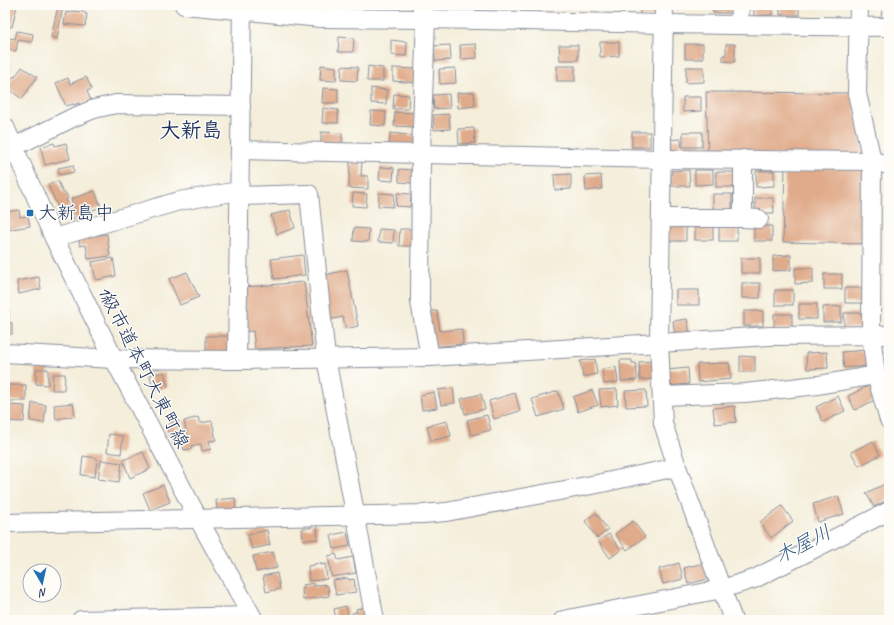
<svg xmlns="http://www.w3.org/2000/svg" width="894" height="625" font-family="Caveat,'Klee One',sans-serif">
<rect width="100%" height="100%" fill="#fdfcf7"/>
<filter id="ink" filterUnits="userSpaceOnUse"><feTurbulence type="fractalNoise" baseFrequency=".025" numOctaves="2"/><feDisplacementMap in="SourceGraphic" scale="8" xChannelSelector="R" yChannelSelector="G"/><feConvolveMatrix kernelMatrix="1 2 1 2 8 2 1 2 1" color-interpolation-filters="sRGB"/></filter>
<filter id="wash" filterUnits="userSpaceOnUse"><feTurbulence type="fractalNoise" baseFrequency=".012" numOctaves="4" result="noise"/><feDisplacementMap in="SourceGraphic" scale="16" xChannelSelector="R" yChannelSelector="G"/><feGaussianBlur stdDeviation="0.9" result="paint"/><feColorMatrix in="noise" values="0 0 0 0 0 0 0 0 0 0 0 0 0 0 0 0 0 1.4 0 .05"/><feComposite in="paint" operator="in"/></filter>
<g filter="url(#wash)">
<rect width="100%" height="100%" fill="#f4eeda"/>
<g id="blocks">
<!-- building -->
<g fill="#e0ab8a">
<path d="M 5,5 L 17,6 L 12,27 L 5,26 Z"/>
<path d="M 335,5 L 354,5 L 354,10 L 335,9 Z"/>
<rect x="640" y="5" width="18" height="11"/>
<path d="M 713,5 L 731,5 L 732,13 L 713,13 Z"/>
<path d="M 754,5 L 772,5 L 772,15 L 754,16 Z"/>
<rect x="780" y="5" width="19" height="10"/>
<path d="M 882,5 L 889,5 L 889,21 L 881,21 Z"/>
<path d="M 58,6 L 63,7 L 57,39 L 51,37 Z"/>
<path d="M 71,11 L 85,12 L 85,14 L 87,14 L 85,26 L 64,24 L 66,12 L 71,13 Z"/>
<path d="M 17,31 L 33,34 L 32,42 L 18,40 L 16,51 L 5,49 L 5,37 L 15,39 Z"/>
<path d="M 339,37 L 354,38 L 353,52 L 338,52 Z"/>
<path d="M 391,40 L 407,42 L 406,56 L 391,55 Z"/>
<path d="M 600,42 L 619,42 L 619,56 L 600,57 Z"/>
<path d="M 476,44 L 477,58 L 461,59 L 460,45 Z"/>
<rect x="685" y="44" width="18" height="15"/>
<path d="M 726,44 L 735,44 L 735,62 L 723,61 L 723,55 L 726,55 Z"/>
<path d="M 450,45 L 451,60 L 435,61 L 434,46 Z"/>
<path d="M 559,45 L 578,45 L 578,60 L 560,60 Z"/>
<path d="M 7,60 L 11,69 L 5,72 L 5,61 Z"/>
<path d="M 321,65 L 336,67 L 336,81 L 320,80 Z"/>
<path d="M 342,66 L 358,67 L 357,81 L 341,80 Z"/>
<path d="M 368,66 L 383,68 L 383,81 L 367,81 Z"/>
<rect x="557" y="66" width="18" height="15"/>
<path d="M 22,67 L 37,77 L 22,99 L 6,87 L 14,76 L 15,77 Z"/>
<path d="M 686,67 L 704,67 L 704,82 L 686,83 Z"/>
<path d="M 393,68 L 418,69 L 417,83 L 393,81 Z"/>
<path d="M 455,68 L 456,83 L 440,84 L 439,69 Z"/>
<path d="M 86,77 L 92,89 L 87,91 L 91,101 L 79,105 L 79,103 L 74,105 L 73,104 L 66,106 L 56,83 L 68,78 L 70,84 Z"/>
<path d="M 323,88 L 338,89 L 338,103 L 322,103 Z"/>
<path d="M 371,88 L 387,90 L 386,104 L 371,103 Z"/>
<path d="M 474,92 L 475,106 L 458,108 L 457,93 Z"/>
<path d="M 706,92 L 852,93 L 864,157 L 708,153 Z"/>
<path d="M 394,94 L 409,95 L 408,109 L 393,109 Z"/>
<path d="M 449,94 L 450,108 L 434,109 L 433,95 Z"/>
<path d="M 683,97 L 701,97 L 701,111 L 683,112 Z"/>
<path d="M 323,108 L 338,110 L 338,123 L 322,123 Z"/>
<path d="M 371,111 L 386,112 L 385,126 L 370,125 Z"/>
<path d="M 395,112 L 415,113 L 415,127 L 394,126 Z"/>
<path d="M 449,114 L 450,129 L 434,130 L 433,115 Z"/>
<path d="M 474,128 L 475,143 L 459,144 L 458,129 Z"/>
<path d="M 321,132 L 342,133 L 342,146 L 321,145 Z"/>
<rect x="632" y="132" width="18" height="15"/>
<rect x="683" y="132" width="19" height="15"/>
<path d="M 390,133 L 416,136 L 415,148 L 389,146 Z"/>
<path d="M 681,139 L 682,154 L 665,155 L 664,140 Z"/>
<path d="M 54,143 L 55,146 L 66,143 L 70,159 L 45,165 L 41,147 Z"/>
<path d="M 350,160 L 362,160 L 361,176 L 368,176 L 368,189 L 349,188 Z"/>
<path d="M 73,165 L 74,172 L 59,175 L 58,168 Z"/>
<path d="M 380,167 L 394,168 L 393,181 L 379,180 Z"/>
<path d="M 785,167 L 868,168 L 867,244 L 783,242 Z"/>
<path d="M 399,169 L 414,170 L 413,183 L 399,182 Z"/>
<path d="M 7,170 L 10,183 L 5,184 L 5,171 Z"/>
<path d="M 689,170 L 690,186 L 671,186 L 671,171 Z"/>
<path d="M 695,170 L 713,170 L 713,184 L 695,185 Z"/>
<path d="M 756,171 L 774,171 L 774,186 L 756,187 Z"/>
<rect x="716" y="172" width="19" height="15"/>
<path d="M 571,174 L 571,189 L 555,190 L 554,175 Z"/>
<path d="M 601,175 L 602,189 L 586,191 L 585,176 Z"/>
<path d="M 58,181 L 63,193 L 65,192 L 68,198 L 66,199 L 69,206 L 67,207 L 69,210 L 66,212 L 64,208 L 59,210 L 48,185 Z"/>
<path d="M 95,191 L 101,207 L 88,212 L 89,217 L 75,222 L 71,211 L 75,210 L 71,199 Z"/>
<path d="M 353,193 L 367,194 L 366,207 L 352,206 Z"/>
<path d="M 379,193 L 394,194 L 393,207 L 378,206 Z"/>
<path d="M 397,193 L 411,194 L 410,207 L 396,206 Z"/>
<rect x="713" y="194" width="19" height="15"/>
<path d="M 755,198 L 773,198 L 774,213 L 755,213 Z"/>
<path d="M 19,210 L 20,217 L 28,216 L 30,226 L 7,230 L 5,212 Z"/>
<path d="M 290,210 L 295,228 L 277,234 L 271,215 Z"/>
<path d="M 686,225 L 686,241 L 668,241 L 668,226 Z"/>
<rect x="695" y="225" width="18" height="15"/>
<rect x="719" y="226" width="18" height="15"/>
<rect x="754" y="226" width="18" height="15"/>
<path d="M 354,228 L 369,229 L 368,242 L 353,241 Z"/>
<path d="M 379,229 L 394,230 L 393,243 L 378,242 Z"/>
<path d="M 400,229 L 414,229 L 414,246 L 399,246 Z"/>
<path d="M 107,234 L 110,256 L 88,259 L 86,245 L 80,246 L 79,238 Z"/>
<path d="M 303,255 L 305,275 L 274,279 L 271,259 Z"/>
<path d="M 791,255 L 791,270 L 773,271 L 773,256 Z"/>
<path d="M 113,258 L 116,276 L 96,280 L 92,262 Z"/>
<rect x="741" y="258" width="19" height="15"/>
<path d="M 795,268 L 813,268 L 813,283 L 795,284 Z"/>
<path d="M 347,270 L 358,326 L 346,329 L 343,317 L 328,320 L 320,276 Z"/>
<path d="M 187,272 L 199,297 L 180,305 L 169,279 Z"/>
<rect x="824" y="274" width="18" height="15"/>
<path d="M 39,277 L 41,289 L 19,294 L 17,281 Z"/>
<path d="M 304,282 L 312,346 L 255,349 L 253,331 L 243,332 L 245,287 Z"/>
<rect x="742" y="283" width="18" height="15"/>
<rect x="845" y="288" width="18" height="15"/>
<rect x="676" y="290" width="23" height="15"/>
<rect x="775" y="290" width="18" height="15"/>
<rect x="5" y="304" width="4" height="14"/>
<rect x="799" y="304" width="18" height="15"/>
<path d="M 841,306 L 841,322 L 823,322 L 823,307 Z"/>
<path d="M 427,311 L 437,311 L 440,331 L 462,329 L 463,344 L 432,347 Z"/>
<rect x="744" y="311" width="19" height="15"/>
<rect x="844" y="313" width="19" height="15"/>
<rect x="774" y="314" width="18" height="15"/>
<path d="M 687,319 L 690,334 L 675,337 L 673,321 Z"/>
<rect x="5" y="323" width="7" height="11"/>
<rect x="206" y="336" width="24" height="18"/>
<path d="M 867,350 L 868,366 L 844,368 L 842,352 Z"/>
<path d="M 827,352 L 828,368 L 807,369 L 806,353 Z"/>
<path d="M 740,356 L 755,357 L 755,372 L 740,372 Z"/>
<path d="M 595,359 L 597,374 L 583,377 L 580,361 Z"/>
<path d="M 620,360 L 632,360 L 632,363 L 636,363 L 637,380 L 621,381 Z"/>
<path d="M 653,361 L 654,379 L 640,380 L 639,362 Z"/>
<path d="M 729,363 L 731,379 L 698,382 L 697,364 Z"/>
<path d="M 616,367 L 618,382 L 604,384 L 602,369 Z"/>
<path d="M 688,368 L 689,384 L 668,386 L 667,370 Z"/>
<path d="M 36,369 L 48,369 L 48,385 L 36,384 Z"/>
<path d="M 164,372 L 168,387 L 153,390 L 150,375 Z"/>
<path d="M 53,374 L 65,374 L 64,390 L 52,390 Z"/>
<rect x="8" y="385" width="18" height="16"/>
<path d="M 870,385 L 877,399 L 855,410 L 848,396 Z"/>
<path d="M 453,388 L 455,403 L 441,405 L 438,390 Z"/>
<path d="M 617,389 L 618,405 L 601,407 L 599,390 Z"/>
<path d="M 592,390 L 598,405 L 578,412 L 573,397 Z"/>
<path d="M 646,390 L 647,406 L 626,407 L 625,391 Z"/>
<path d="M 558,391 L 564,409 L 538,417 L 532,399 Z"/>
<path d="M 434,392 L 437,408 L 422,410 L 420,395 Z"/>
<path d="M 515,393 L 520,411 L 494,419 L 489,401 Z"/>
<path d="M 481,394 L 485,409 L 465,414 L 461,399 Z"/>
<path d="M 838,396 L 845,411 L 823,422 L 816,407 Z"/>
<path d="M 32,403 L 46,405 L 44,423 L 30,421 Z"/>
<path d="M 73,403 L 75,416 L 56,419 L 54,405 Z"/>
<path d="M 7,405 L 25,406 L 24,422 L 6,421 Z"/>
<path d="M 735,406 L 736,422 L 715,424 L 713,408 Z"/>
<path d="M 487,415 L 491,430 L 471,435 L 467,420 Z"/>
<path d="M 198,417 L 200,423 L 212,421 L 216,440 L 209,441 L 211,449 L 202,451 L 201,444 L 191,446 L 192,449 L 184,450 L 182,441 L 188,440 L 184,421 Z"/>
<path d="M 177,419 L 179,422 L 175,424 L 181,432 L 183,431 L 185,435 L 174,442 L 165,427 Z"/>
<path d="M 447,421 L 451,436 L 431,441 L 427,426 Z"/>
<path d="M 109,434 L 123,436 L 121,454 L 107,452 Z"/>
<path d="M 873,441 L 880,455 L 859,466 L 851,452 Z"/>
<path d="M 143,452 L 150,469 L 130,478 L 123,460 Z"/>
<path d="M 83,456 L 97,458 L 95,477 L 81,475 Z"/>
<path d="M 101,460 L 122,463 L 119,482 L 98,479 Z"/>
<path d="M 889,483 L 889,499 L 874,507 L 866,493 L 889,482 Z"/>
<path d="M 163,485 L 170,502 L 150,510 L 143,493 Z"/>
<path d="M 838,496 L 844,514 L 818,522 L 813,504 Z"/>
<path d="M 235,498 L 236,511 L 217,510 L 216,500 Z"/>
<path d="M 782,506 L 793,521 L 771,538 L 760,522 Z"/>
<path d="M 596,513 L 608,530 L 597,538 L 585,521 Z"/>
<path d="M 633,521 L 645,537 L 627,550 L 615,534 Z"/>
<path d="M 317,524 L 318,539 L 303,540 L 302,528 L 311,528 L 311,525 Z"/>
<path d="M 267,530 L 270,545 L 252,549 L 248,535 Z"/>
<path d="M 347,532 L 350,546 L 334,549 L 331,535 Z"/>
<path d="M 609,534 L 621,550 L 610,558 L 598,541 Z"/>
<path d="M 273,552 L 277,568 L 256,572 L 253,556 Z"/>
<path d="M 336,554 L 338,560 L 353,557 L 356,573 L 332,577 L 328,556 Z"/>
<path d="M 321,563 L 321,565 L 325,564 L 327,579 L 309,581 L 308,566 L 314,565 L 314,564 Z"/>
<path d="M 679,563 L 683,579 L 663,584 L 659,569 Z"/>
<path d="M 704,563 L 708,579 L 688,584 L 684,568 Z"/>
<path d="M 277,573 L 280,589 L 266,592 L 263,576 Z"/>
<path d="M 348,578 L 349,580 L 354,579 L 356,592 L 336,595 L 333,580 Z"/>
<path d="M 314,583 L 314,586 L 325,584 L 325,586 L 328,586 L 329,596 L 303,600 L 302,589 L 304,589 L 303,585 Z"/>
<path d="M 346,606 L 349,620 L 336,620 L 334,609 Z"/>
<path d="M 368,607 L 370,620 L 354,620 L 352,613 L 357,612 L 356,609 Z"/>
</g>
</g>
</g>
<g filter="url(#ink)">
<use href="#blocks" fill-opacity="0" stroke="#888e9c" stroke-width="1"/>
<g fill="none" stroke-linecap="round" stroke-linejoin="round">
<defs>
<g id="minor">
<path d="M 184,5 L 321,18 L 426,19 L 664,24 L 889,27"/>
<path d="M 421,5 L 426,19 L 421,154 L 420,302 L 430,357"/>
<path d="M 664,5 L 659,343 L 663,423 L 677,467 L 733,620"/>
<path d="M 859,5 L 857,93 L 872,161 L 871,334 L 876,375 L 889,420"/>
<path d="M 739,25 L 740,5"/>
<path d="M 5,127 L 54,238 L 114,359 L 199,520 L 254,620"/>
<path d="M 14,147 L 72,118 L 94,109 L 116,104 L 241,106"/>
<path d="M 240,150 L 661,159 L 872,161 L 889,165"/>
<path d="M 743,159 L 743,218"/>
<path d="M 239,196 L 309,194 L 326,358 L 375,620"/>
<path d="M 661,218 L 743,218 L 759,219"/>
<path d="M 54,238 L 179,201 L 239,191"/>
<path d="M 5,353 L 114,359 L 237,360 L 430,357 L 659,343 L 770,336 L 889,335"/>
<path d="M 237,360 L 242,5"/>
<path d="M 662,396 L 745,393 L 818,385 L 876,375"/>
<path d="M 5,523 L 423,514 L 446,512 L 597,484 L 677,467"/>
<path d="M 81,620 L 251,616"/>
<path d="M 563,620 L 722,589 L 754,579 L 889,511"/>
</g>
</defs>
<!-- minor casing -->
<use href="#minor" stroke="#888e9c" stroke-width="20"/>
<!-- minor -->
<use href="#minor" stroke="#fff" stroke-width="18"/>
</g>
</g>
<!-- markers -->
<rect fill="#1f6fb2" stroke="#fdfcf7" stroke-width="1.5" x="26" y="209" width="8" height="8" rx="2"/>
<g text-anchor="middle" dominant-baseline="central" stroke-width="3" stroke-linejoin="round" paint-order="stroke">
<!-- poi labels -->
<g font-size="19" fill="#1b2f5e" stroke="#fdfcf7" text-anchor="start">
<text x="38" y="213">大新島中</text>
</g>
<!-- street labels -->
<g font-size="19" fill="#1b2f5e" stroke="#fdfcf7">
<text transform="translate(143 367) rotate(63)">1級市道本町大東町線</text>
</g>
<!-- water labels -->
<g font-size="20" font-style="italic" fill="#315987" stroke="#fdfcf7">
<text transform="translate(803 544) rotate(-27)">木屋川</text>
</g>
<!-- quarter labels -->
<g font-size="21" font-weight="bold" fill="#1b2f5e" stroke="#fdfcf7">
<text x="191" y="130">大新島</text>
</g>
</g>
<!-- margin -->
<rect width="894" height="625" fill="none" stroke="#fdfcf7" stroke-width="20"/>
<!-- north arrow -->
<g transform="translate(42 583) rotate(171)"><circle r="19" fill="#fdfcf7" stroke="#a3aaba"/>
<path d="M0-3L7 15L0 10L-7 15Z" fill="#1f6fb2"/>
<text y="-6" font-size="11" font-weight="bold" text-anchor="middle" fill="#1b2f5e">N</text>
</g>
</svg>
